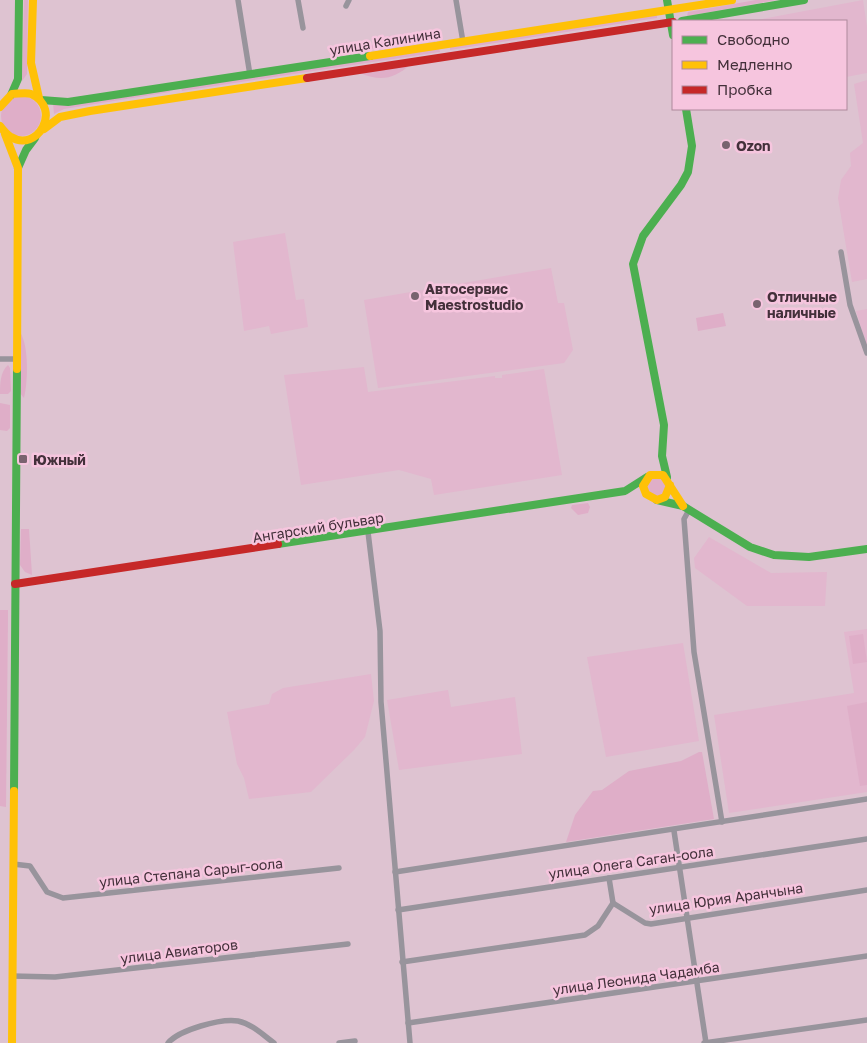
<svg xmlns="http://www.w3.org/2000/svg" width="867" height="1043" font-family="'Golos Text',sans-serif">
<rect width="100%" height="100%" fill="#dec3d1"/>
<!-- built -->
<g fill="#e2b7ce">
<path d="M 863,0 L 867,27 L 867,73 L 846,77 L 846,21 L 752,21 Z"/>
<path d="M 867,80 L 867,279 L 852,282 L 838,198 L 841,180 L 851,166 L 850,153 L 863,143 L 854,84 Z"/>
<path d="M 285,233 L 296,300 L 304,299 L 308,327 L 271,334 L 269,326 L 244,331 L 233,242 Z"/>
<path d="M 551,268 L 558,303 L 564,303 L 573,350 L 564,363 L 378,388 L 364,300 Z"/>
<path d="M 867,309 L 867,347 L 856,311 Z"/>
<path d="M 364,367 L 368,392 L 495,376 L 495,378 L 502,378 L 502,375 L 544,369 L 562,475 L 434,495 L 431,479 L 399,470 L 301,485 L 284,375 Z"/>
<path d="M 709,537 L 771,573 L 827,572 L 825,606 L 747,606 L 695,568 L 694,558 Z"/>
<path d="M 867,629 L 867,792 L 729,813 L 714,715 L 854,693 L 844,632 Z"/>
<path d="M 683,643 L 699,741 L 606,757 L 587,657 Z"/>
<path d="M 371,674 L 374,701 L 365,737 L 354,750 L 311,792 L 249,799 L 244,778 L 237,764 L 227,712 L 269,704 L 272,694 L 283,688 Z"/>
<path d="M 448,690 L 451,707 L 515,697 L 522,754 L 399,770 L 387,700 Z"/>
</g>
<!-- green -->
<g fill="#dfaec8">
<path d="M 24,0 L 28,0 L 27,74 L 22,81 Z"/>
<path d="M 756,0 L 776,0 L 687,16 L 688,12 Z"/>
<path d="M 657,14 L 657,18 L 450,50 L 450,46 Z"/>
<path d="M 405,34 L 423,42 L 366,50 L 382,37 Z"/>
<path d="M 439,48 L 440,52 L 182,91 L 181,87 Z"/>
<path d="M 411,64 C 394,79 381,82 360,73 Z"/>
<path d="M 169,89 L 170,92 L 64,109 L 54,114 L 53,103 Z"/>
<circle cx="21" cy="116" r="20"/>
<path d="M 723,313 L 726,326 L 698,331 L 696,318 Z"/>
<path d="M 20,332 C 29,346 28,381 24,398 L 19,392 Z"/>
<path d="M 8,365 L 10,368 L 11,391 L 8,394 L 0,394 C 0,384 0,372 8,365 Z"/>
<path d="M 0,403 L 10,405 L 10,428 L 7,431 L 0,430 Z"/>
<path d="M 660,476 L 668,487 L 659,498 L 649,495 L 646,484 L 650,478 Z"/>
<path d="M 588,503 L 590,507 L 588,513 L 578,515 L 571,508 L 572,505 Z"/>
<path d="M 21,529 L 29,529 L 32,575 L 25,572 L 20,565 Z"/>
<path d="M 0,610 L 8,610 L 8,618 L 6,807 L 0,806 Z"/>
<path d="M 863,634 L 867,662 L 853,664 L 849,636 Z"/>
<path d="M 867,702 L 867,785 L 860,786 L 847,706 Z"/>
<path d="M 699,752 L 702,752 L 714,819 L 566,842 L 575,815 L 593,791 L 602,790 L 629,771 L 681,761 Z"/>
</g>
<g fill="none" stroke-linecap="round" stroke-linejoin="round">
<!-- street -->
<g stroke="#98949c" stroke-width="5.5">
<path d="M 238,0 L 250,75"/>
<path d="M 298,0 L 303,28"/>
<path d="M 456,0 L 463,42"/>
<path d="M 346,6 L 349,0"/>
<path d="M 841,252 L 850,305 L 867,353"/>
<path d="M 0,359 L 16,359"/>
<path d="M 689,510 L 684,519 L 694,652 L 722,822"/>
<path d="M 368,532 L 380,631 L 381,702 L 410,1043"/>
<path d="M 674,831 L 706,1043"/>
<path d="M 13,864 L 30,866 L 47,892 L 63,898 L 339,868"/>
<path d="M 395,872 L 867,799"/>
<path d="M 609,878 L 613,903"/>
<path d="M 398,910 L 867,839"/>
<path d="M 402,962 L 585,935 L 598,926 L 613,903 L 645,923 L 651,924 L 867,890"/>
<path d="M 12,976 L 55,977 L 348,944"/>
<path d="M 408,1023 L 867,956"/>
<path d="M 168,1043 C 179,1030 221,1018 238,1021 C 252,1024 263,1035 274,1043"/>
<path d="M 339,1043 L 355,1041"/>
<path d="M 704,1043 L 867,1020"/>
</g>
<!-- fast -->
<g stroke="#4caf50" stroke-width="8">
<path d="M 667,0 L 673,35"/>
<path d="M 682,21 L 804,0"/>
<path d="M 11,95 L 18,79 L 19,0"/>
<path d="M 41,100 L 68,102 L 370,56"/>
<path d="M 18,168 L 26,150 L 35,138"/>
<path d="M 667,477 L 662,456 L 664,425 L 633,264 L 643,236 L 681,185 L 688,172 L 692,146 L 686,109"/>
<path d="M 657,500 L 683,506 L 750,547 L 774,555 L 809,557 L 867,549"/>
<path d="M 278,544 L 625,491 L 647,477"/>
<path d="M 14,791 L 17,369"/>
</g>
<!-- slow -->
<g stroke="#ffc107" stroke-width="8">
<path d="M 33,0 L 31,63 L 39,98"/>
<path d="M 370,56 L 732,0"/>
<path d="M 0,107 L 12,94 C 18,94 26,92 31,94 C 63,109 37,153 11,137 C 7,135 3,130 0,126"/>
<path d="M 44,129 L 60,117 L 90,111 L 307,78"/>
<path d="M 5,134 L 18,168 L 17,369"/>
<path d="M 670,485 L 665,497 L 657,500 L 646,494 L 643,486 L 650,475 L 663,475 L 683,506"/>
<path d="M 12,1043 L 14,791"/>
</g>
<!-- jam -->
<g stroke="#c62828" stroke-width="8">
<path d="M 307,78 L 673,22"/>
<path d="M 15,584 L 278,544"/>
</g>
</g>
<!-- markers -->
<g fill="#79636f" stroke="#f6c5de" stroke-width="2">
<circle cx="726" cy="145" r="5"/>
<circle cx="415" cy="296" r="5"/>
<circle cx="757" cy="304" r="5"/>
<rect x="18" y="454" width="10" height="10" rx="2.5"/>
</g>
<g text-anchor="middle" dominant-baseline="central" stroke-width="5" stroke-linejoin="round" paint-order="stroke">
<!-- street labels -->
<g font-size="14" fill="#43303a" stroke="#f6c5de">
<text transform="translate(385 41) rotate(-9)">улица Калинина</text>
<text transform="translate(318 527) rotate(-9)">Ангарский бульвар</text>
<text transform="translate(631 862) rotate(-8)">улица Олега Саган-оола</text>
<text transform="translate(191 872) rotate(-6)">улица Степана Сарыг-оола</text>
<text transform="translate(726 898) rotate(-8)">улица Юрия Аранчына</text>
<text transform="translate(179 951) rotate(-7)">улица Авиаторов</text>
<text transform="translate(636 978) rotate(-8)">улица Леонида Чадамба</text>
</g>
<!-- poi labels -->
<g font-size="14" font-weight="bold" fill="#43303a" stroke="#f6c5de" text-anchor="start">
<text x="736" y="145">Ozon</text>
<text x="425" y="288">Автосервис<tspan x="425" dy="16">Maestrostudio</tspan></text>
<text x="767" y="296">Отличные<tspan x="767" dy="16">наличные</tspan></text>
<text x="33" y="459">Южный</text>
</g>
</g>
<!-- legend -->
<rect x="672" y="20" width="175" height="90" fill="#f6c5de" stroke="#ae899c"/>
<rect x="682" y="36" width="25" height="8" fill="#4caf50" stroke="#ae899c"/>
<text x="717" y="45" font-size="15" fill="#43303a">Свободно</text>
<rect x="682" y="61" width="25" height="8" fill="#ffc107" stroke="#ae899c"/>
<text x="717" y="70" font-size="15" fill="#43303a">Медленно</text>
<rect x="682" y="86" width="25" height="8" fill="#c62828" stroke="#ae899c"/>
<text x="717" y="95" font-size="15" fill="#43303a">Пробка</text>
</svg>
